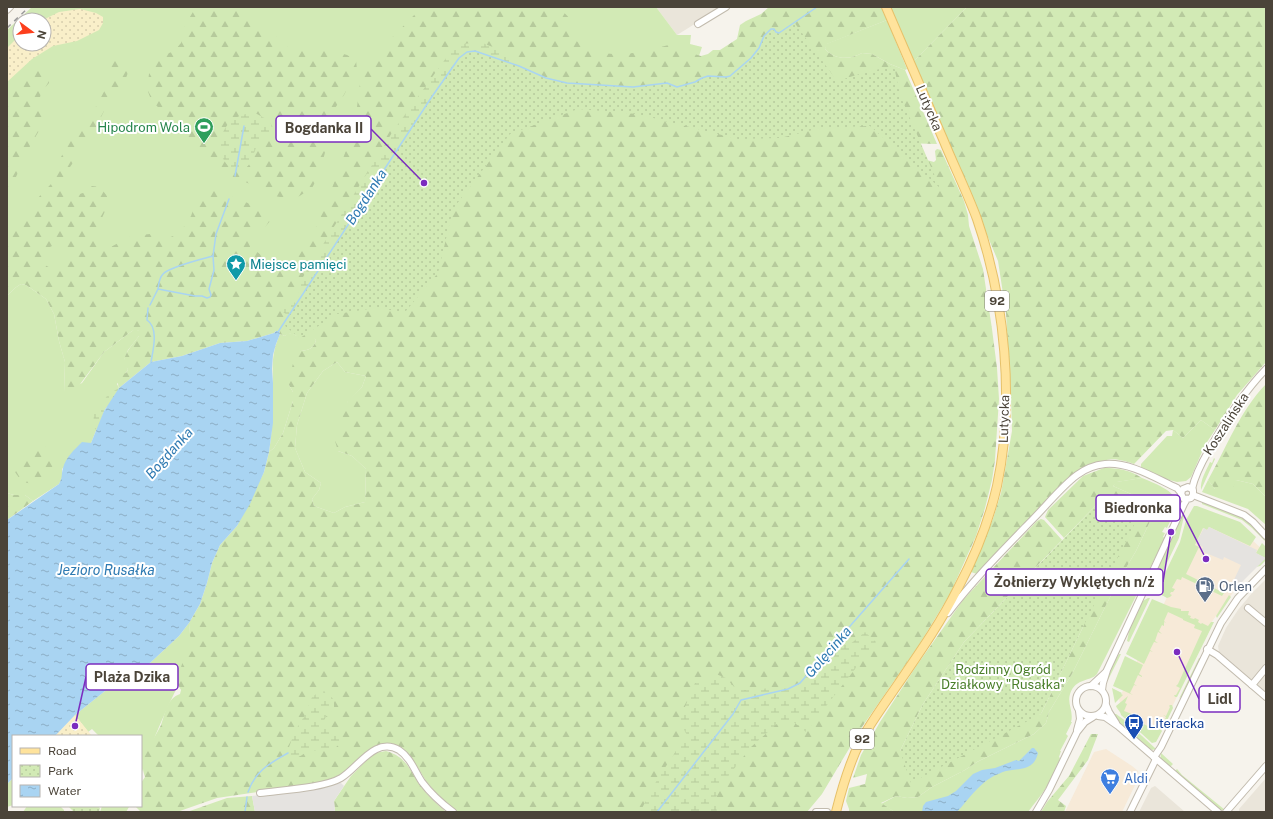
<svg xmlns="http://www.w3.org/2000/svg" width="1273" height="819" font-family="'Public Sans',sans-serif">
<defs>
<pattern id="forest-firs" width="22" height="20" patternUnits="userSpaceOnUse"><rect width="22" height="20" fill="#d2eab5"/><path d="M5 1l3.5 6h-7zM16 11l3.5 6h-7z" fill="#b6ca9c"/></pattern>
<pattern id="wetland-marsh" width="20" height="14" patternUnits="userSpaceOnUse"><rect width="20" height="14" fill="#d2eab5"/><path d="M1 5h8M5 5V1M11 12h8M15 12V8" fill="none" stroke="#b6ca9c"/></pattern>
<pattern id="sand-dots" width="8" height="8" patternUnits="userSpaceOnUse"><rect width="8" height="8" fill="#f9efc9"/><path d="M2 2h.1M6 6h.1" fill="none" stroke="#d7cead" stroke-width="1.8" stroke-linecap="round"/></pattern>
<pattern id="park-dots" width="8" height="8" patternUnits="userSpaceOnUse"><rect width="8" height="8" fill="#d2eab5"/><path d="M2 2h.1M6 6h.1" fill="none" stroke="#b6ca9c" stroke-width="1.8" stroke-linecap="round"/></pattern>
<pattern id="water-ripples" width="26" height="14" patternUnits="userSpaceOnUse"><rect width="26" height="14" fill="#a9d4f2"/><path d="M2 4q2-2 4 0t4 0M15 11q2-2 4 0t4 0" fill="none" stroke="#8caec5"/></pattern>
</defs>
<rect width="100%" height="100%" fill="#f6f3ec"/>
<!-- residential -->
<g fill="#eae5da">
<path d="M 656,7 L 722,7 L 677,35 Z"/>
<path d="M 1266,579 L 1266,692 L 1219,652 L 1218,646 L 1226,628 L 1238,610 L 1252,593 Z"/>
<path d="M 1266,778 L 1266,812 L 1239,812 L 1239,809 Z"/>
<path d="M 1155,786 L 1185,812 L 1139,812 L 1151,788 Z"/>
</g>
<!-- commercial -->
<g fill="#f7ead8">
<path d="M 1202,523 L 1250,538 L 1266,553 L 1266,557 L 1240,583 L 1213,620 L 1158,737 L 1153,738 L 1122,711 L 1119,699 Z"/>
<path d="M 1106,749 L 1132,766 L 1138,771 L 1139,777 L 1122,812 L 1065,812 L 1094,752 Z"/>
</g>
<!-- grass -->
<g fill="#d2eab5" fill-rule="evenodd">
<path d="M 32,7 L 656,7 L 677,35 L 691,35 L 690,44 L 702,47 L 698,59 L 284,323 L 7,264 L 7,30 ZM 20,20 L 44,20 L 44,44 L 20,44 Z"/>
<path d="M 890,7 L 967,7 L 914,61 Z"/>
<path d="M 887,20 L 907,69 L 905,70 L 890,64 L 872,54 L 862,53 C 850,60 835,60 825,49 L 826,44 Z"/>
<path d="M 21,284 L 26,285 L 46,299 L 54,314 L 59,341 L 65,362 L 64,392 L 82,383 L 104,352 L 132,331 L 135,329 L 139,331 L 139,336 L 128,350 L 124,360 L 128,370 L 117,384 L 119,388 L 104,411 L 91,443 L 86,443 L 62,469 L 62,478 L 59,484 L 33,501 L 25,495 L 14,495 L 7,493 L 7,296 L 15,288 Z"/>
<path d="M 288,333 L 293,334 L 297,336 L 313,336 L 316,340 C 314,348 309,350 301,351 L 289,385 L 293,392 L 293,401 L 283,433 L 274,448 L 269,452 C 272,433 273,415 273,396 C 274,371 269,359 280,334 L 285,336 Z"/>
<path d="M 337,362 L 345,372 L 366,376 L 362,387 L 348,401 L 338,451 L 352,456 L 366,469 L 365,502 L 345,507 L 334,513 L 314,506 L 312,499 L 319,490 L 321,483 L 305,472 L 295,448 L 297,425 L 307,393 L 323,371 Z"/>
<path d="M 1201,420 L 1215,430 L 1205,445 L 1191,477 L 1186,481 L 1177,482 L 1162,478 L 1141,468 L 1141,464 L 1167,436 L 1172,436 L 1173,430 L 1183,438 Z"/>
<path d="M 1214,458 L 1215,459 L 1201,490 C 1200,480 1206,471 1210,462 L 1212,463 Z"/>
<path d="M 1142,478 C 1152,482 1179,492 1177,505 C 1176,512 1170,521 1167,528 L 1165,527 L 1162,532 L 1165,533 L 1163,537 L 1165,538 L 1097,674 C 1091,682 1076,677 1070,694 C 1067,704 1074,712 1071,722 L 1072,722 L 1066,734 L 1068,736 L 1060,751 L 1061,751 L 1059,757 L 1060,758 C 1055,779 1041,795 1028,812 L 895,812 L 881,804 L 896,796 L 907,798 L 918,797 L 932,787 L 965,770 L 977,762 L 1034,734 L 1046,723 L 1049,712 L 1072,674 L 1116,585 L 1136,551 L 1156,509 L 1140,498 L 1113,486 L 1116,482 Z"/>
<path d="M 1208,480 L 1215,489 L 1236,480 L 1253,484 L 1266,497 L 1266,525 L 1248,509 L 1202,492 Z"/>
<path d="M 1202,502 L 1243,518 L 1253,526 L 1266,539 L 1266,542 L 1252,528 L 1242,520 L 1202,504 Z"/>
<path d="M 1194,506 L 1197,506 L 1240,522 L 1256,537 L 1250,546 L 1209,527 L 1207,530 L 1203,528 L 1195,545 L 1199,547 L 1186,574 L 1224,593 L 1222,596 L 1182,577 L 1181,580 L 1177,579 L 1172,588 L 1175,589 L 1173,592 L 1171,592 L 1170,594 L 1172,595 L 1170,597 L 1167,598 L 1156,592 L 1180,542 L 1186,520 Z"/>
<path d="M 1182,515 L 1184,516 L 1179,538 L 1153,592 L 1150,589 L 1150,583 Z"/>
<path d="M 1262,543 L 1266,547 L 1266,560 L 1260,566 L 1256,567 L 1265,558 L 1256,553 Z"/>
<path d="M 1229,595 L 1231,597 L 1217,618 L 1216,616 Z"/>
<path d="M 1148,598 L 1150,598 L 1129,642 L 1127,641 L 1130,627 L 1141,602 Z"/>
<path d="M 1152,599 L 1171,607 L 1181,609 L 1181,611 L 1189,611 L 1188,615 L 1191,616 L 1190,618 L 1194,619 L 1195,618 L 1199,620 L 1198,622 L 1201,624 L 1202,623 L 1208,626 L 1211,622 L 1214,622 L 1177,697 L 1175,697 L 1174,695 L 1176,695 L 1180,688 L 1176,686 L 1178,684 L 1202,631 L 1194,628 L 1195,625 L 1183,620 L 1183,619 L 1168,612 L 1164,621 L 1166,623 L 1164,622 L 1164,626 L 1162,625 L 1159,631 L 1162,634 L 1158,632 L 1155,641 L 1158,643 L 1154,642 L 1150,650 L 1153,652 L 1150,651 L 1144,664 L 1126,654 Z"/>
<path d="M 189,623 L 190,634 L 195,642 L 195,651 C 175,691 155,731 141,775 L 141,736 L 99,736 L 92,729 L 88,732 L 75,715 L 105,691 L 129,678 L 150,663 L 179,636 Z"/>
<path d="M 1119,654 L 1121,654 L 1108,680 L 1106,681 L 1112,665 Z"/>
<path d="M 1125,656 L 1143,665 L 1139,674 L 1142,676 L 1142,677 L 1138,675 L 1134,684 L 1137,686 L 1134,685 L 1130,693 L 1133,695 L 1113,686 Z"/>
<path d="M 1199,658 L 1201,658 L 1183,695 L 1179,699 Z"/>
<path d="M 1112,688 L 1122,693 L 1121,694 L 1123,695 L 1115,703 Z"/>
<path d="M 1128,696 L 1125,703 L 1127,704 L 1124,711 L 1132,714 L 1131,718 L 1139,722 L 1141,718 L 1143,719 L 1141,723 L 1150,727 L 1151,723 L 1151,727 L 1154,729 L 1156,725 L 1158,726 L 1162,731 L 1156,742 L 1152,743 L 1121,715 C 1121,712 1117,709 1116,706 Z"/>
<path d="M 1170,705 L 1172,705 L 1173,708 L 1163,729 L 1158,724 L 1162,725 L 1166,717 L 1163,715 L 1166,716 L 1170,707 L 1169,706 Z"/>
<path d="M 1114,714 L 1116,714 L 1127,722 L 1156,749 L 1152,750 L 1148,748 L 1122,726 L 1114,715 Z"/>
<path d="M 1161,753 L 1173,764 L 1170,767 C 1165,763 1159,760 1161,753 Z"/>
<path d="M 1177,769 L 1182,775 L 1225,810 L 1220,810 L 1175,771 Z"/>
<path d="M 13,778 L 13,805 L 7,807 L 7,784 Z"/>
<path d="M 50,806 L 60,806 L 64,810 L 64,812 L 43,812 L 51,807 Z"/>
<path d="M 102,806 L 128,806 L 129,807 L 126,812 L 100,812 Z"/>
</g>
<!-- forest -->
<g fill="url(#forest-firs)" fill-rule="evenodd">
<path d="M 196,7 L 247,7 L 249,15 L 255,23 L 277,37 L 289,48 L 302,51 L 320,47 L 347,55 L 356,60 L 357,70 L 344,95 L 333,111 L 326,131 L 327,145 L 319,175 L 312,188 L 298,197 L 286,198 L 274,196 L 257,187 L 228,175 L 215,166 L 195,142 L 172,127 L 164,112 L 152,102 L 147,89 L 149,74 L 156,61 L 164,55 L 174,51 L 181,43 L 185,25 Z"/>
<path d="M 422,7 L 552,7 C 562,10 571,16 573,27 C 573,32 573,34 575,38 C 578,44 585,47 590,49 C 619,61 651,49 680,42 L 685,50 L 691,53 L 701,56 L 708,54 L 713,50 L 720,50 L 737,39 L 740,25 L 746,21 L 761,14 L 769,7 L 881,7 L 887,20 L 827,44 L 825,49 C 835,60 850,60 862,53 L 872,54 L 890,64 L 905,70 L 937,144 L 899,143 L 923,159 L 934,162 L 936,160 L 935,151 L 937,149 L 941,150 L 964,201 L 968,215 L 969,226 L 983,269 L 992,329 L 997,368 L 999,399 L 995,460 L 992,480 L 985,508 L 976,536 L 950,594 L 919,645 L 862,727 L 822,794 L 807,812 L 458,812 L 437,794 L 426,781 L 418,768 L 410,757 L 401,748 L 375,748 L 367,751 L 345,773 L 327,782 L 217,798 L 177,812 L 141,812 L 135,806 L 141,806 L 141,783 L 145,777 C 137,756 153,743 161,725 C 165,714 167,698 180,694 L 181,690 L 177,683 C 180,672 183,653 193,646 L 193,642 L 190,636 L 189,623 L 200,604 L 207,583 L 212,563 L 220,545 L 237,526 L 264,472 L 269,452 L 274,448 L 283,433 L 293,401 L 293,392 L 289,385 L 289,378 L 294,360 L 301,351 C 309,350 314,348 316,340 C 310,334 307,338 300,337 C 294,336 291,331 285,336 L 280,334 L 279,331 L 276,331 L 274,333 L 247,341 L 220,343 L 182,356 L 151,362 L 119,388 C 117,383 118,379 121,374 L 126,373 L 128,370 L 127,368 L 123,365 C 124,353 132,345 139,336 L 139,331 L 135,330 L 132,331 L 104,352 L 72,395 L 68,396 L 64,392 L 65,362 L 59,341 L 54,314 L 46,299 L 26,285 L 21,284 L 15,288 L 7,296 L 7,251 L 9,240 L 14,230 L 24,221 L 36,200 L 51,184 L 59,171 L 61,157 L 70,141 L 87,123 L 106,88 L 109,78 L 108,69 L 112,60 L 118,57 L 127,59 L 130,67 L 126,78 L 106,107 L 91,137 L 70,167 L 66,184 L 69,192 C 80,197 84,193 92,186 L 100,187 L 107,196 L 106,209 L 97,229 L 96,240 L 101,248 L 109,248 L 131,236 L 150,234 L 162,240 L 179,234 L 191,216 L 197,199 L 206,190 L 218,191 L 263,209 L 269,213 L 271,220 L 265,227 L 255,229 L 249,237 L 250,247 L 260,254 L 283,258 L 299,254 L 309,242 L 325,207 L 345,153 L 357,107 L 360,83 L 370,60 ZM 56,244 L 65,246 C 69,255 70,262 64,270 L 54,270 L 45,265 L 43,258 L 44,250 ZM 337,362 L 345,372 L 366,376 L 362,387 L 348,400 L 340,424 L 335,441 L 338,451 L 352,456 L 366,469 L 365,502 L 345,507 L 334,513 L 314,506 L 312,499 L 319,490 L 321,483 L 305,472 L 295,448 L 297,425 L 307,393 L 323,371 Z"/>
<path d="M 967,7 L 1266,7 L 1266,362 L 1237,395 L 1215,430 L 1201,420 L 1183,438 L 1173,430 L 1166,431 L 1134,464 C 1112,457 1110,458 1088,466 L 977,574 L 971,572 L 993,519 L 1001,493 L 1012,431 L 1011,398 L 1006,313 L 998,261 L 914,61 Z"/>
<path d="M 42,68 L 49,74 L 49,83 L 42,91 L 39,100 L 44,113 L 40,129 L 29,148 L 7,197 L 7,99 L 11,96 L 29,72 Z"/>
<path d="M 1266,384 L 1266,497 L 1253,484 L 1236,480 L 1233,488 L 1215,489 L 1208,480 C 1227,447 1239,412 1266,384 Z"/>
<path d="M 40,445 L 49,448 L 53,455 L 53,466 L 45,476 L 33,484 L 22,482 L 15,472 L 17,462 L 31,450 Z"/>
<path d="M 1104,468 C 1118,468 1130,470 1142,478 L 1117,482 L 1113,486 L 1140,498 L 1156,509 L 1136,551 L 1116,585 L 1072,674 L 1049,712 L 1046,723 L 1034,734 L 977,762 L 965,770 L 932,787 L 918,797 L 907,798 L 896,796 L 881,803 L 895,812 L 849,812 L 849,809 L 846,801 L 849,788 L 865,784 L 867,774 L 853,778 L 861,755 L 880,722 L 917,665 L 963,600 L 1037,521 L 1041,519 L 1044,520 L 1062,540 L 964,642 L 923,704 L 900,751 L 1041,714 L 1083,627 L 1104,497 L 1064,538 L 1045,517 L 1048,510 L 1083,476 Z"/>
<path d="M 7,493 L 14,495 L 25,495 L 33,501 L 7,520 Z"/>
<path d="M 1091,734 L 1098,734 L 1088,760 L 1058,800 L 1066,806 L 1064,812 L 1041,812 L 1047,802 L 1069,776 Z"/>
<path d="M 386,751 C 408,757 410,772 422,788 C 429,797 438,805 446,812 L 335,812 L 334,801 L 351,776 L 369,758 L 375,753 Z"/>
<path d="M 252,796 L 255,812 L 187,812 L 227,798 Z"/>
<path d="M 27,806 L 50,806 L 51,807 L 52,812 L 23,812 Z"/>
</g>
<!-- wetland -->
<g fill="url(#wetland-marsh)">
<path d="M 480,42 L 508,53 L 516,60 L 515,67 L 304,309 L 298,296 L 303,277 L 393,131 L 449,54 L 463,44 Z"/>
<path d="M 249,113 L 257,114 L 270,121 L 273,131 L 270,137 L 263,138 C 261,141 258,144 256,148 C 251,160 251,168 238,172 C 216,163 215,136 231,121 C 235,117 243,115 249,113 Z"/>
<path d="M 292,300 L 300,308 L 292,319 L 283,312 L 286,302 Z"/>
<path d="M 119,388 C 119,394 112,405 106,407 L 103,404 C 103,400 108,396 109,392 L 112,392 Z"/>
<path d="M 98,405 L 101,406 L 104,411 L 98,429 L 96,430 L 94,427 C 94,420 92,410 98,405 Z"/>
<path d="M 865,632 L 876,642 L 806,732 L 791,720 L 778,723 L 751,747 L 726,779 L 715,799 L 717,812 L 640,812 L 658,778 L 687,735 L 679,721 L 695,683 L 706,683 L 716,674 L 726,678 L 737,690 L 755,690 L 776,687 L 788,689 L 800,683 L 844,633 L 848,635 L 849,645 Z"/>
<path d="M 319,692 L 328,693 L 334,700 L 334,709 C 328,713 324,718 323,725 L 328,728 L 334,727 C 339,730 343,733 341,740 C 335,756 320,747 308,752 C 303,753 301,757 297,757 C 293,757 291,756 288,753 L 289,747 L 295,731 L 305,715 L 312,697 Z"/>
</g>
<!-- sand -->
<g fill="url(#sand-dots)">
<path d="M 80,9 L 96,13 L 103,17 L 103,23 L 99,30 L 77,41 L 53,46 L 32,59 L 7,82 L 7,48 L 20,35 L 20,44 L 44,44 L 44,20 L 43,20 L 59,12 Z"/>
<path d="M 75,715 L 92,736 L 84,736 L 83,734 L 81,736 L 55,736 Z"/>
</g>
<!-- park -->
<g fill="url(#park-dots)">
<path d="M 794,22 L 837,81 L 866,72 L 894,66 L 900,95 L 940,188 L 870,126 L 821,128 L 780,138 L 738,139 L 637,114 L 578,109 L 510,134 L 453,209 L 438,273 L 405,312 L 375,308 L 337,314 L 300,338 L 286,327 L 284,323 L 431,98 L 459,58 L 467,52 L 475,51 L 519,66 L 546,78 L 567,83 L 633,87 L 667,83 L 677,87 L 695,82 L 702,78 L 708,76 L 726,77 L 730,76 L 751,58 L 759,48 L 764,36 L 771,29 L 779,33 Z"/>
<path d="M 1104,497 L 1140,513 L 1083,627 L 1041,714 L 911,783 L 900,751 L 923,704 L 964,642 Z"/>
<path d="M 68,806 L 97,806 L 100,808 L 99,812 L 74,812 Z"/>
</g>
<!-- parking -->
<g fill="#e5e3e0">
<path d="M 1209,527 L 1257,550 L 1256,553 L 1266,558 L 1237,587 L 1232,584 L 1241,565 L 1224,557 L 1223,560 L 1201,551 L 1203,547 L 1196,543 L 1204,528 L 1207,530 Z"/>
<path d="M 340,782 L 344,786 L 334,801 L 335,812 L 255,812 L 252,796 L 324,787 Z"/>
</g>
<!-- water -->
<g fill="url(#water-ripples)">
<path d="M 276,331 L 279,331 L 280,334 L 276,344 L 273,355 L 272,369 L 273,383 L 273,423 L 269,452 L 264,472 L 250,504 L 237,526 L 220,545 L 212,563 L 207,583 L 200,604 L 189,623 L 179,636 L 150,663 L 129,678 L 105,691 L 75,715 L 55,736 L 13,736 L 13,778 L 7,784 L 7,520 L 59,484 C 63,477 61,475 63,468 C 66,457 74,450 82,442 L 91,443 L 104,411 L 119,388 L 151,362 L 182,356 L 220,343 L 247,341 L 274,333 Z"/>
<path d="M 1032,748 L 1034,748 L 1038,753 C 1034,771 1020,768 1006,771 C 1002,772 996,775 992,777 C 978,785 968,800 957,812 L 922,812 L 923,806 L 926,802 L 948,796 L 956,791 L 973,774 L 982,770 L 995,768 L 1016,760 L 1019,761 Z"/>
</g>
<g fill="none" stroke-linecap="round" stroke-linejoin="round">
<!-- stream -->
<g stroke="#a9d4f2" stroke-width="1.5">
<path d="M 235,176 L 244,126"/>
<path d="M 158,289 C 159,283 159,278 163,274 C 169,267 202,259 213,256 L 216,234 L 229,199"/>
<path d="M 150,305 L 158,289 L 195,296 L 202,296 L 207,298 L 210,297 L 211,295 L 209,289 L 214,270 L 213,256"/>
<path d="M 148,308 L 147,320 C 159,328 153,350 151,362"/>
<path d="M 278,332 L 431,98 L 459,58 L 467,52 L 475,51 L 519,66 L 546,78 L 567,83 L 633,87 L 667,83 L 677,87 L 695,82 L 702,78 L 708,76 L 726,77 L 730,76 L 751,58 L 759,48 L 764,36 L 771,29 L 774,29 L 776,32 L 779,33 L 817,7"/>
<path d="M 248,792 C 256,770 269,764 288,753"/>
<path d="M 245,812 L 247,797"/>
<path d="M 657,812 L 733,714 L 741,700 L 788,689 L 800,683 L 909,559"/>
</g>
<defs>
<g id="minor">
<path d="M 7,10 L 10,7"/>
<path d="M 698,24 L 726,7"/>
<path d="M 1192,489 C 1195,475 1202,462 1209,450 C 1225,421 1243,393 1266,369"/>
<path d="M 1193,495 L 1244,515 L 1253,522 L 1266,536"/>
<path d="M 1248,608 L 1266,623"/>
<path d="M 948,613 C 974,579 1004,549 1034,518 C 1047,505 1062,486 1077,475 C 1085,469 1095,465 1105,464 C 1130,462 1155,478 1177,488 L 1181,493"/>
<path d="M 1207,649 L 1217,655 L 1266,697"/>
<path d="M 1252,685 L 1266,668"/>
<circle cx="1091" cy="701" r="15"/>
<path d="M 1091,686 L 1106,672"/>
<path d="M 1102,690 L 1103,683 L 1107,670 L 1184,504 L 1187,499 L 1191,498 L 1193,495 L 1193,490 L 1188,487 L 1183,489 L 1181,493 L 1183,498 L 1187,499"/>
<path d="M 1106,705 L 1109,712 L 1116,723"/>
<path d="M 1098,716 L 1105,717 L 1118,726 L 1218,812"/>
<path d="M 1077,730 L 1080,719 L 1079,711"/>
<path d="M 1154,757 L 1161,747 L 1221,623 L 1238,598 L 1266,569"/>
<path d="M 260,793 C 281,790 324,788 341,778 C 358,768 375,736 399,750 C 411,758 415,772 422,782 C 431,794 441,803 453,812"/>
<path d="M 816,812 L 827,812"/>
<path d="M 1036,812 L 1049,790 L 1077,732 L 1085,722 L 1093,717"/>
<path d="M 1130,812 L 1156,759"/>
<path d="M 1226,812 L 1266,766"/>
</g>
<path id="major" d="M 836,812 C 842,788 849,764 860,742 C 871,722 885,703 898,684 C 920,652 941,622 958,588 C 975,556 989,521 997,486 C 1015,402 1005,300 977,219 C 967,192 954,166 943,139 C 924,95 905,51 886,7"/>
</defs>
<!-- minor casing -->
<use href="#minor" stroke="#c2bbae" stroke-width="8"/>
<!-- major casing -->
<use href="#major" stroke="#e6c16a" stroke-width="10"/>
<!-- minor -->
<use href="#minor" stroke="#fff" stroke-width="6"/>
<!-- major -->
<use href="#major" stroke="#ffe39c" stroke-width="8"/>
<!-- rail -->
<path stroke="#9a9a9a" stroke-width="1.5" stroke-dasharray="5 5" stroke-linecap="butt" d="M 7,28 L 29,7"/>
</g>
<!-- icons -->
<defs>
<symbol id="stadium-pin" viewBox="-11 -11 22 30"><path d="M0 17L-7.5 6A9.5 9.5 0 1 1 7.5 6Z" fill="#2e9e5b" stroke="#fff"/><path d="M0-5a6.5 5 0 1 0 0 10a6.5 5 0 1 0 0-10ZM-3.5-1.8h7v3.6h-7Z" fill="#fff"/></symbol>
<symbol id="sight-pin" viewBox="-11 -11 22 30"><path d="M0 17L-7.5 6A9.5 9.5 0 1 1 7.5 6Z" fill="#0f9aa8" stroke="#fff"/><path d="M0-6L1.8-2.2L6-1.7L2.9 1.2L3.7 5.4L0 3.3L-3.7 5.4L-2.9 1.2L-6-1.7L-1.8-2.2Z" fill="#fff"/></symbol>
<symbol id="fuel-pin" viewBox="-11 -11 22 30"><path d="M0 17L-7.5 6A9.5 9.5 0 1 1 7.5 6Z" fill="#5c6f8a" stroke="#fff"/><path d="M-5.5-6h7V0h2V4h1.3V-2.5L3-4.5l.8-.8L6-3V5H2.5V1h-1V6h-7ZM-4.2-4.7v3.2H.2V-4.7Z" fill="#fff"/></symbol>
<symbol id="bus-pin" viewBox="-11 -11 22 30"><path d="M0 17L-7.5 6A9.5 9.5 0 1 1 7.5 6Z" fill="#1a4fb4" stroke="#fff"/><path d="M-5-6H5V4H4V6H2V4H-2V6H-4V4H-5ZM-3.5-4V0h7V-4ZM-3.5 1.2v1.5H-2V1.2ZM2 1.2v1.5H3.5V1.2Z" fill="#fff"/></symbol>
<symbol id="supermarket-pin" viewBox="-11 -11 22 30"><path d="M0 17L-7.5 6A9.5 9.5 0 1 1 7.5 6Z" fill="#3f7fe0" stroke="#fff"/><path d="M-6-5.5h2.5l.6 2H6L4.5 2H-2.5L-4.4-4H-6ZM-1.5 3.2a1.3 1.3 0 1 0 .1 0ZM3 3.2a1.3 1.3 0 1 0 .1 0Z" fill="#fff"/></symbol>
</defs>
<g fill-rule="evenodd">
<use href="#stadium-pin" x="193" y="116" width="22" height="30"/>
<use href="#sight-pin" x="225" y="253" width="22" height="30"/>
<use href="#fuel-pin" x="1194" y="575" width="22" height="30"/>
<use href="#bus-pin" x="1123" y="712" width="22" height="30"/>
<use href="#supermarket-pin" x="1099" y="767" width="22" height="30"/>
</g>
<g text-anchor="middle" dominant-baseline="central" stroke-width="4" stroke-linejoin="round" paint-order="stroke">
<!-- shield labels -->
<g fill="#fff" stroke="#817c74" stroke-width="1">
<rect x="985" y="291" width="24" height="20" rx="3"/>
<rect x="850" y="729" width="24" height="20" rx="3"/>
</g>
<g font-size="12" font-weight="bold" fill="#4b4439">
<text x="997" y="301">92</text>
<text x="862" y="739">92</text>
</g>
<!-- street labels -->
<g font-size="13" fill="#4b4439" stroke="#fff">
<text transform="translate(929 108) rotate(67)">Lutycka</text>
<text transform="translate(1004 419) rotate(-88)">Lutycka</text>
<text transform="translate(1226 424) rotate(-57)">Koszalińska</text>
</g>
<!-- leisure labels -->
<g font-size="13" fill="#27864d" stroke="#fff" text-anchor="end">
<text x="190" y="127">Hipodrom Wola</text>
</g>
<!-- culture labels -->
<g font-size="13" fill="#0d838f" stroke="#fff" text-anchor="start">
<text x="250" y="264">Miejsce pamięci</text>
</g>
<!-- service labels -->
<g font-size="13" fill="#4e5e75" stroke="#fff" text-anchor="start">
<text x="1219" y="586">Orlen</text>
</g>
<!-- park labels -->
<g font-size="13" fill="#4a7f2a" stroke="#fff">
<text x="1003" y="669">Rodzinny Ogród<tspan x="1003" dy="15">Działkowy "Rusałka"</tspan></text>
</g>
<!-- transit labels -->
<g font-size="13" fill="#164399" stroke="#fff" text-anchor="start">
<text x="1148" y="723">Literacka</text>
</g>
<!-- shop labels -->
<g font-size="13" fill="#366cbe" stroke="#fff" text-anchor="start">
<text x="1124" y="778">Aldi</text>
</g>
<!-- water labels -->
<g font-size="14" font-style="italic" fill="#2e7ab2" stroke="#fff">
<text transform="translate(366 197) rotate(-57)">Bogdanka</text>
<text transform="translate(169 453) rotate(-48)">Bogdanka</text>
<text x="106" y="570">Jezioro Rusałka</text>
<text transform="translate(828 652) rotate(-49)">Golęcinka</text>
</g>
</g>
<!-- callouts -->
<path fill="none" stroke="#7b2cbf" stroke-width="1.5" d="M424 183L371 129M1206 559L1180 508M1171 532L1163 582M75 726L86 677M1177 652L1199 699"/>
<g fill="#7b2cbf" stroke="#fff" stroke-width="1.5">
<circle cx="424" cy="183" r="4"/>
<circle cx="1206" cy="559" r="4"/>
<circle cx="1171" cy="532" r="4"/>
<circle cx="75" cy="726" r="4"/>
<circle cx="1177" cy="652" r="4"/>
</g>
<g fill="#fff" stroke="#7b2cbf" stroke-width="1.5">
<rect x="276" y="116" width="95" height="26" rx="4"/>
<rect x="1096" y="495" width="84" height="26" rx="4"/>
<rect x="986" y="569" width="177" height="26" rx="4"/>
<rect x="86" y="664" width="92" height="26" rx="4"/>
<rect x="1199" y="686" width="41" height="26" rx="4"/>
</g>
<g font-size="14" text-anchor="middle" font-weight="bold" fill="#4b4439">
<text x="324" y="133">Bogdanka II</text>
<text x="1138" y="513">Biedronka</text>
<text x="1074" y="587">Żołnierzy Wyklętych n/ż</text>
<text x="132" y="682">Plaża Dzika</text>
<text x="1220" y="704">Lidl</text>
</g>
<!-- border -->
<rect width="1273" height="819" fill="none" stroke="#4b4439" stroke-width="16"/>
<!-- legend -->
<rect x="12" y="735" width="130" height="72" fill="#ffffff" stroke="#b7b4b0"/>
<rect x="20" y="748" width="20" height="6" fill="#ffe39c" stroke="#b7b4b0"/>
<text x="48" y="755" font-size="12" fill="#4b4439">Road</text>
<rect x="20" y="765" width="20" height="12" fill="url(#park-dots)" stroke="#b7b4b0"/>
<text x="48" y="775" font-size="12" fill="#4b4439">Park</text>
<rect x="20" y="785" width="20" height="12" fill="url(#water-ripples)" stroke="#b7b4b0"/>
<text x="48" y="795" font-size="12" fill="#4b4439">Water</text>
<!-- north arrow -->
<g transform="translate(32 32) rotate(105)"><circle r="19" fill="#ffffff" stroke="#b7b4b0"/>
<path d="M0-3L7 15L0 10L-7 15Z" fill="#fc3f1d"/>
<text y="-6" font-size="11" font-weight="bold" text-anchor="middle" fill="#4b4439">N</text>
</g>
</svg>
